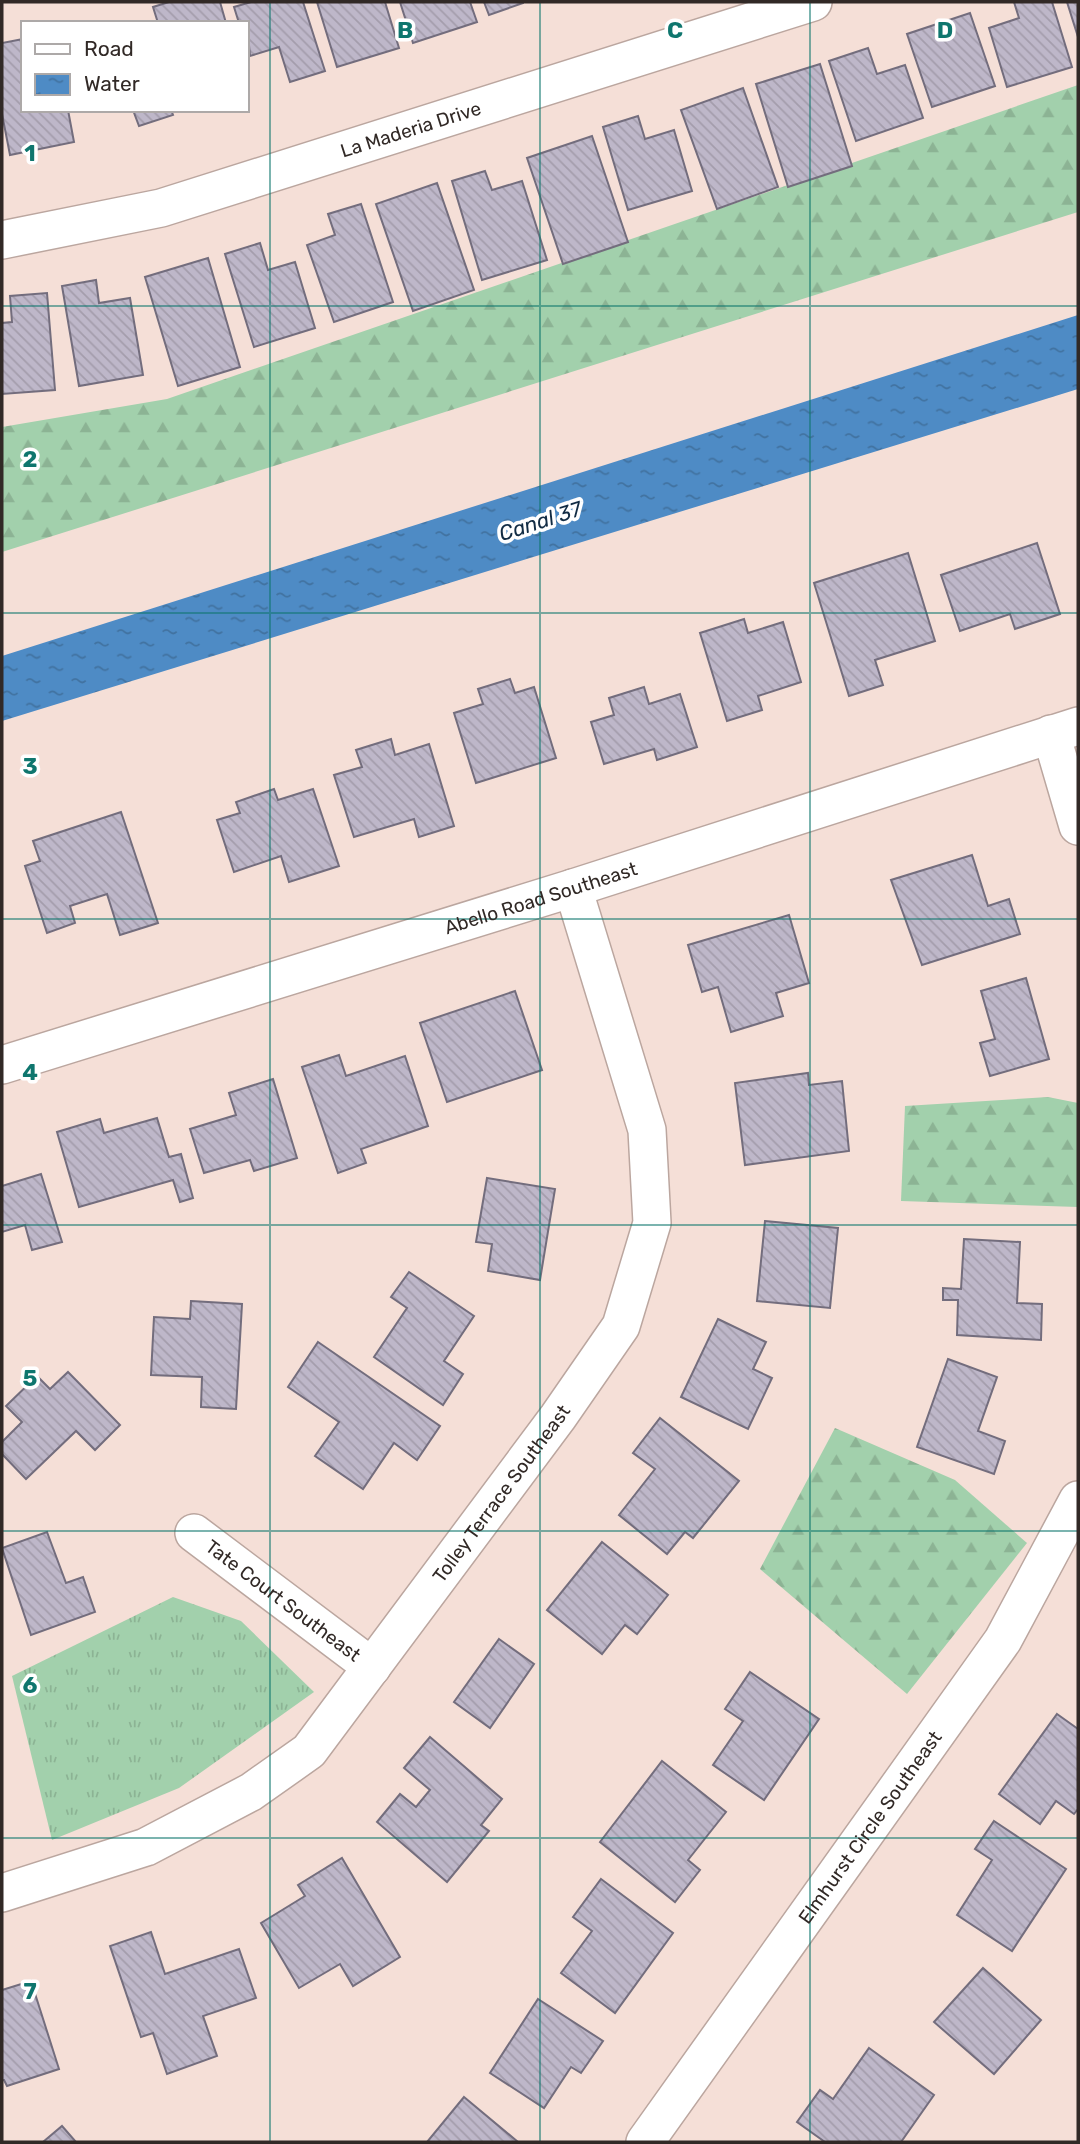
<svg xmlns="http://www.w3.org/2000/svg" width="1080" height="2144" font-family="Rubik,sans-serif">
<defs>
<pattern id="grass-tufts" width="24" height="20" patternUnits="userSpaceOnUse" patternTransform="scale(1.75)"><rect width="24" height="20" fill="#a2d0ac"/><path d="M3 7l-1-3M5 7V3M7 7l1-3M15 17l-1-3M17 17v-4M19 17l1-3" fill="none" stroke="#8cb394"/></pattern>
<pattern id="forest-firs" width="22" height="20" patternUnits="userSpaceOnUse" patternTransform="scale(1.75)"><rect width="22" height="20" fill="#a2d0ac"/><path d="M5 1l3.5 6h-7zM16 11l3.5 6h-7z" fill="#8cb394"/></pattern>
<pattern id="water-ripples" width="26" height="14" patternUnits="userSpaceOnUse" patternTransform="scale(1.75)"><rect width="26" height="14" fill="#4e8bc5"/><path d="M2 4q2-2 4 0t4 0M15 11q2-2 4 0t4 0" fill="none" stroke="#4172a0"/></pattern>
<pattern id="building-back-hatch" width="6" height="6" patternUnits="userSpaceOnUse" patternTransform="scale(1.75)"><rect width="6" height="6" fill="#beb7c9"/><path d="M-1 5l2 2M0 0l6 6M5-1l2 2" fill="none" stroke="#a49dac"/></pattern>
</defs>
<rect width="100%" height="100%" fill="#f5dfd7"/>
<!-- grass -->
<path fill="url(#grass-tufts)" d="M 173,1597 L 241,1621 L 314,1692 L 179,1788 L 52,1840 L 12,1676 Z"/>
<!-- forest -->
<g fill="url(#forest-firs)">
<path d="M 1078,85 L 1078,212 L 2,552 L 2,427 L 167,399 Z"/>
<path d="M 1048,1097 L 1078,1103 L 1078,1207 L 901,1201 L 905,1106 Z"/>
<path d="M 835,1428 L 955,1480 L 1027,1543 L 907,1694 L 760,1569 Z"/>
</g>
<!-- water -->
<path fill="url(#water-ripples)" d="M 1078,315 L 1078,389 L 2,721 L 2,656 Z"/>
<!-- building -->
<g fill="url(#building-back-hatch)" stroke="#736d7d" stroke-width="2">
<path d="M 169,2 L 220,2 L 226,23 L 158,23 L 153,7 Z"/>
<path d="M 251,2 L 303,2 L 325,71 L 290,82 L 279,47 L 250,56 L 247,23 L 239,23 L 234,7 Z"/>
<path d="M 317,2 L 385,2 L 399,48 L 337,67 Z"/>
<path d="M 400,2 L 470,2 L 477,22 L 413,43 Z"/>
<path d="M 484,2 L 523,2 L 523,3 L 489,15 Z"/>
<path d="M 1014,2 L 1052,2 L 1072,67 L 1007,87 L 989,28 L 1019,18 Z"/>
<path d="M 1067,2 L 1078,2 L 1078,37 Z"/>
<path d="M 970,13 L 995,86 L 932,107 L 907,34 Z"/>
<path d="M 23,39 L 23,110 L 68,110 L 74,142 L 10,155 L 2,114 L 2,43 Z"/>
<path d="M 868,48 L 877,74 L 905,65 L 923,118 L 856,141 L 829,61 Z"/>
<path d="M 820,64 L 852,166 L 788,187 L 756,84 Z"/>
<path d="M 743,88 L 778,187 L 717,209 L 681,110 Z"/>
<path d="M 133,110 L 171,110 L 173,115 L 139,126 Z"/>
<path d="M 638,116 L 645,139 L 674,130 L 692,191 L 628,210 L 603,127 Z"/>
<path d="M 592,136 L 628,242 L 563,264 L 527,158 Z"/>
<path d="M 485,171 L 492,190 L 522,181 L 547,260 L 482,280 L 452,181 Z"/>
<path d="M 437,183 L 474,290 L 413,311 L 376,204 Z"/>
<path d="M 361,204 L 393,302 L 334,322 L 307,245 L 335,235 L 328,214 Z"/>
<path d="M 260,243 L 268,270 L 295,262 L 315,328 L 254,347 L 225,254 Z"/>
<path d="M 208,258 L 240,367 L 178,386 L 145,277 Z"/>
<path d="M 96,280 L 99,303 L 130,298 L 143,375 L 79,386 L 62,286 Z"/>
<path d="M 47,293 L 55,390 L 2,394 L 2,323 L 12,322 L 10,296 Z"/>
<path d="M 1037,543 L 1060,614 L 1015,629 L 1010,614 L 960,631 L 941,575 Z"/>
<path d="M 908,553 L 935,641 L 875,660 L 883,685 L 849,696 L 814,583 Z"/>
<path d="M 744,619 L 748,633 L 783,622 L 801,682 L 758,696 L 762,710 L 727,721 L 700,633 Z"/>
<path d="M 510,679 L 515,693 L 534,687 L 556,758 L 476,783 L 454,713 L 483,704 L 478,689 Z"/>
<path d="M 644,687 L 649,704 L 680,694 L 697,747 L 657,760 L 654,749 L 604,764 L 591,722 L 614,715 L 609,698 Z"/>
<path d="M 391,739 L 395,755 L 429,744 L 454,826 L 419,837 L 414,819 L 354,837 L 334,775 L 362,767 L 356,750 Z"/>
<path d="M 274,789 L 278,800 L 313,789 L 339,866 L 289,882 L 281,856 L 234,872 L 217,820 L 240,813 L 236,802 Z"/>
<path d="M 121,812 L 158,923 L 120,935 L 107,894 L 70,906 L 75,923 L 47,933 L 25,866 L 40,861 L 33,841 Z"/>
<path d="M 972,855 L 988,906 L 1009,899 L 1020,934 L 922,965 L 891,880 Z"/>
<path d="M 789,915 L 809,983 L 776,993 L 783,1016 L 731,1032 L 718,987 L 702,992 L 688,945 Z"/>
<path d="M 1026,978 L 1049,1059 L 990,1076 L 980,1043 L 995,1039 L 981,991 Z"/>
<path d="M 515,991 L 542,1070 L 447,1102 L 420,1023 Z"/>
<path d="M 339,1055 L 346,1076 L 405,1056 L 428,1126 L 361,1149 L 366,1163 L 338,1173 L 302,1067 Z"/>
<path d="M 808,1073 L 809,1085 L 842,1081 L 849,1151 L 745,1165 L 735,1083 Z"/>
<path d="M 273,1079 L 297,1158 L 254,1171 L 250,1160 L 204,1173 L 190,1129 L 236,1115 L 229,1093 Z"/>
<path d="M 157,1118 L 169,1157 L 181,1154 L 193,1198 L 180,1202 L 173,1180 L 79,1207 L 57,1132 L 100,1119 L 104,1133 Z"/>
<path d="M 41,1174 L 62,1242 L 32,1250 L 25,1225 L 2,1232 L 2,1186 Z"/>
<path d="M 487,1178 L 555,1189 L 540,1280 L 488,1271 L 492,1244 L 476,1242 Z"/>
<path d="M 765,1221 L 838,1228 L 830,1308 L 757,1301 Z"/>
<path d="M 964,1239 L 1020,1242 L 1017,1303 L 1042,1304 L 1041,1340 L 957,1335 L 958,1300 L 943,1300 L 943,1288 L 961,1289 Z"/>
<path d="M 409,1272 L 474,1316 L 444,1361 L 463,1374 L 443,1405 L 374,1357 L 407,1308 L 391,1297 Z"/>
<path d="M 191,1301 L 242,1304 L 236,1409 L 201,1407 L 202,1377 L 151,1375 L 154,1317 L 190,1319 Z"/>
<path d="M 718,1319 L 766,1342 L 753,1369 L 772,1378 L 748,1429 L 681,1397 Z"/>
<path d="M 318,1342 L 440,1426 L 417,1460 L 394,1443 L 363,1489 L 315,1456 L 339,1422 L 288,1387 Z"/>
<path d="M 948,1359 L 997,1377 L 978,1431 L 1005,1441 L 994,1474 L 917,1447 Z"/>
<path d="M 68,1372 L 120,1425 L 95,1450 L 76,1431 L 26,1479 L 2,1454 L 2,1442 L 22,1422 L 6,1406 L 37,1376 L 50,1389 Z"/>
<path d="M 660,1418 L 739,1481 L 693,1538 L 685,1532 L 667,1554 L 619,1515 L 655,1469 L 633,1453 Z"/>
<path d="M 47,1532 L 66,1583 L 83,1577 L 95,1612 L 31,1635 L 2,1548 Z"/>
<path d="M 602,1542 L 668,1595 L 637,1634 L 625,1625 L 602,1654 L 547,1610 Z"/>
<path d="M 499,1639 L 534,1664 L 490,1728 L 454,1702 Z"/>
<path d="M 750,1672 L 819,1719 L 764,1800 L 713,1765 L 743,1721 L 725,1709 Z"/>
<path d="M 1057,1714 L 1078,1729 L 1078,1809 L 1074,1814 L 1056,1801 L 1040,1824 L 999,1794 Z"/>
<path d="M 430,1737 L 502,1799 L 481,1825 L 489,1831 L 447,1882 L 377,1822 L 400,1794 L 416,1807 L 430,1790 L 404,1768 Z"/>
<path d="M 662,1761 L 726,1812 L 688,1860 L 700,1870 L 675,1902 L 600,1842 Z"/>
<path d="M 994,1821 L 1066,1869 L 1012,1951 L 957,1915 L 992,1860 L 975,1849 Z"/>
<path d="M 342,1858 L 400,1957 L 353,1986 L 340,1964 L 299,1988 L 261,1923 L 305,1896 L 298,1885 Z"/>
<path d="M 601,1879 L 673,1933 L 615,2013 L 561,1973 L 592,1931 L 573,1917 Z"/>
<path d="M 151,1932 L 165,1974 L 239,1949 L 256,1998 L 203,2016 L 217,2056 L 167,2074 L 153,2033 L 141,2037 L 110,1946 Z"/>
<path d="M 983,1968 L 1041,2020 L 994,2074 L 934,2022 Z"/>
<path d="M 31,1981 L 59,2069 L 7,2086 L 4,2080 L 2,2080 L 2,1990 Z"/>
<path d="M 538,1999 L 603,2041 L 581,2073 L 571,2067 L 544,2108 L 490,2073 Z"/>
<path d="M 869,2048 L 934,2095 L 901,2142 L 825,2142 L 797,2122 L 820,2090 L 833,2099 Z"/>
<path d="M 464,2097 L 518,2142 L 427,2142 Z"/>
<path d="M 62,2126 L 76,2142 L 43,2142 Z"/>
</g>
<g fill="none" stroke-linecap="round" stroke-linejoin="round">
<defs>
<g id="minor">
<path id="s1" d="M 2,240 L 161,208 L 813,2"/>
<path d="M 1051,734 L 1078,826"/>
<path id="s2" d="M 2,1065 L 573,888 L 1078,726"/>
<path id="s3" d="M 194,1533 L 372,1667"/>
<path id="s4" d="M 2,1893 L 146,1847 L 251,1792 L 309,1751 L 558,1417 L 621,1326 L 652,1223 L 647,1130 L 573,888"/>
<path id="s5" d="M 645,2142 L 1003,1640 L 1078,1500"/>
</g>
</defs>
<!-- minor casing -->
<use href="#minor" stroke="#bba69f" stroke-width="40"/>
<!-- minor -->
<use href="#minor" stroke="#fff" stroke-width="37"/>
</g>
<!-- grid -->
<path fill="none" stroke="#0f766e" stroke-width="2" stroke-opacity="0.55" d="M 270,2 L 270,2142M 540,2 L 540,2142M 810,2 L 810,2142M 2,306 L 1078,306M 2,613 L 1078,613M 2,919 L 1078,919M 2,1225 L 1078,1225M 2,1531 L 1078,1531M 2,1838 L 1078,1838"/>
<g text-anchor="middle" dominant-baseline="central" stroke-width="7" stroke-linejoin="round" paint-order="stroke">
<!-- street labels -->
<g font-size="19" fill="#312926" stroke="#fff">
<text stroke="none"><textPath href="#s1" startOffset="424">La Maderia Drive</textPath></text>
<text stroke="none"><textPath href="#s2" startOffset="564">Abello Road Southeast</textPath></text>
<text stroke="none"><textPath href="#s4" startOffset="662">Tolley Terrace Southeast</textPath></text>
<text stroke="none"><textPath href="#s3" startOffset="112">Tate Court Southeast</textPath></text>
<text stroke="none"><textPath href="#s5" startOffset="387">Elmhurst Circle Southeast</textPath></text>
</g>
<!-- water labels -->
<g font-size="21" font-style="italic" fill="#122c44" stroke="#fff">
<text transform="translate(540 521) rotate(-18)">Canal 37</text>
</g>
</g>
<g font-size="23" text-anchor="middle" font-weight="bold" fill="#0f766e" stroke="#fff" stroke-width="7" stroke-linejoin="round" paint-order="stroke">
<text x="405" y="38">B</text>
<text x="675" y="38">C</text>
<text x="945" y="38">D</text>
<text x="30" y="161">1</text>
<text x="30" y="467">2</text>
<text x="30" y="774">3</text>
<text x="30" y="1080">4</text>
<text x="30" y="1386">5</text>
<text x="30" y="1693">6</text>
<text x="30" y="1999">7</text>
</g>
<!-- border -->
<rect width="1080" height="2144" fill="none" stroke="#312926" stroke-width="7"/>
<!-- legend -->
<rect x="21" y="21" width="228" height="91" fill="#ffffff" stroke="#ada9a8" stroke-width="2"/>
<rect x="35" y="44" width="35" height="10" fill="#ffffff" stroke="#ada9a8" stroke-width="2"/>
<text x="84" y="56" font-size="21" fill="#312926">Road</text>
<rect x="35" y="74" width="35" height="21" fill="url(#water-ripples)" stroke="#ada9a8" stroke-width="2"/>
<text x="84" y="91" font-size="21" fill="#312926">Water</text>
</svg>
